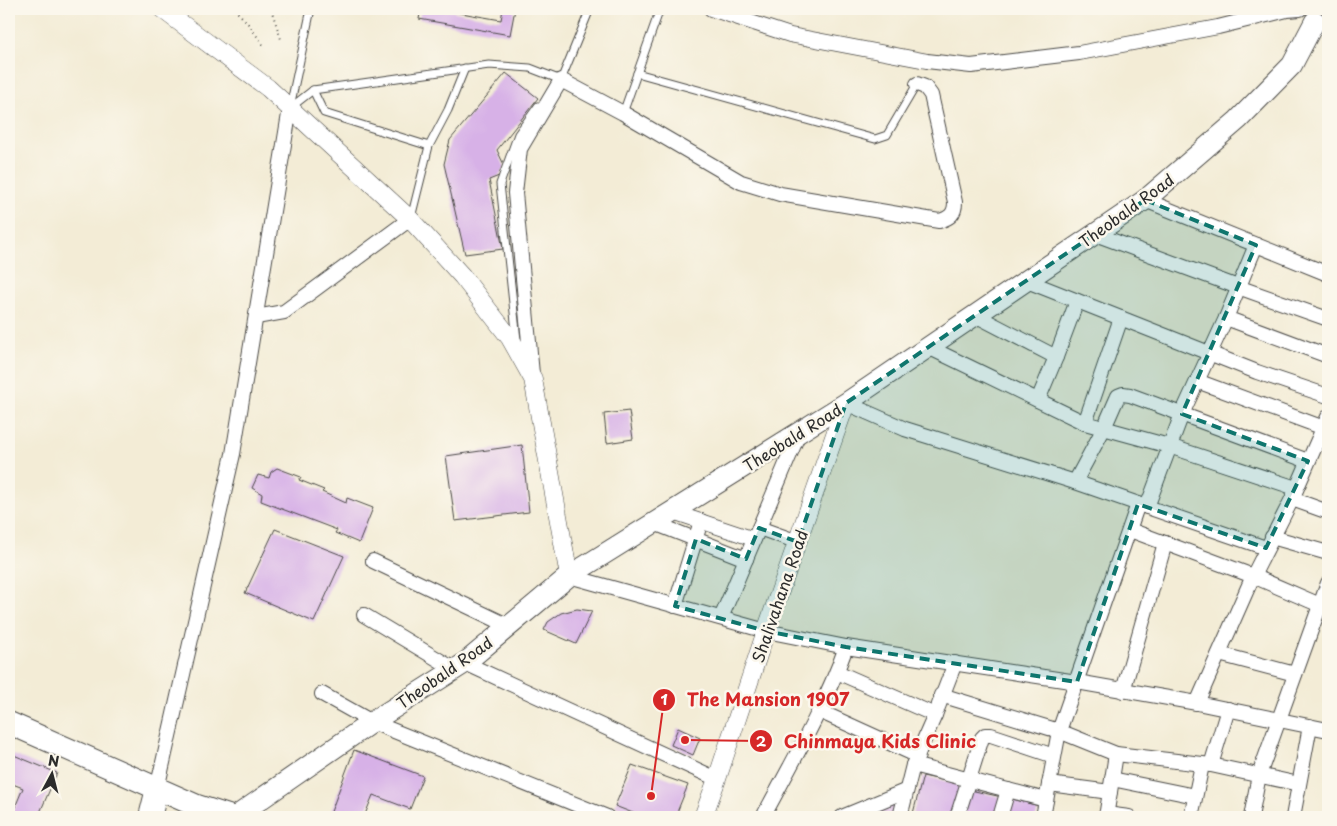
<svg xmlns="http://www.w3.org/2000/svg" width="1337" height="826" font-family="'Playpen Sans',sans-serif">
<rect width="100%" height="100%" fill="#fbf7ec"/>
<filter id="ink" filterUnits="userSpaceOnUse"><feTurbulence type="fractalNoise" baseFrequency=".02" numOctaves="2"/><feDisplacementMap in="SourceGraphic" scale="10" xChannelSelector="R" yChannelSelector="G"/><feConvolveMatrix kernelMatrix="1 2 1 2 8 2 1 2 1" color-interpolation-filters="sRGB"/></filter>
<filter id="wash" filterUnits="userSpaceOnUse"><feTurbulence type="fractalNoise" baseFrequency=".0096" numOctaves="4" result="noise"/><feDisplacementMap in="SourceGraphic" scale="20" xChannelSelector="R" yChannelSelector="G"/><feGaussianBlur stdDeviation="1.12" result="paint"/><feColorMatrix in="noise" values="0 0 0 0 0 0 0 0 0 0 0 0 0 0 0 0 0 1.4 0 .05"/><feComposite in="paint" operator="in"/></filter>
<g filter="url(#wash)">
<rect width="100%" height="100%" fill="#f3ecd6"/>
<g id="blocks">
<!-- building -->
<g fill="#d7b1e7">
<path d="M 421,9 L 438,9 L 501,20 L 503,9 L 515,9 L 510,35 L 419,19 Z"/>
<path d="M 506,73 L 538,98 L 497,150 L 505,167 L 499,176 L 489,180 L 503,249 L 465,254 L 444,164 L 450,140 Z"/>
<path d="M 629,411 L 633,439 L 607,443 L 604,414 Z"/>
<path d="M 522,445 L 529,512 L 455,521 L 446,456 Z"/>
<path d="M 277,468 L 301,477 L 299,480 L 324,490 L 322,492 L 346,503 L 347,498 L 373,508 L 359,543 L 335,533 L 337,530 L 261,501 L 262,494 L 252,488 L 258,475 L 269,478 L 271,472 Z"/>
<path d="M 275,529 L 344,556 L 314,622 L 245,593 Z"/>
<path d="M 577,609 L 592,611 L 576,644 L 544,630 L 548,622 L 561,613 Z"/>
<path d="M 678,728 L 700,738 L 693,755 L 671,745 Z"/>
<path d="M 354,750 L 423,776 L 410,809 L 373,795 L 364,817 L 329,817 Z"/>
<path d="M 9,753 L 57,773 L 38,817 L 11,817 L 23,788 L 10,783 L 9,787 Z"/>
<path d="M 632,765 L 688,785 L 675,817 L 643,817 L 615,806 Z"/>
<path d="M 923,776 L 964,785 L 954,817 L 912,817 Z"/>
<path d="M 970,790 L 1002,797 L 994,817 L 962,817 Z"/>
<path d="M 901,798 L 896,817 L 861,817 L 862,815 Z"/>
<path d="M 1012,799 L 1039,806 L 1036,817 L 1007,817 Z"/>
</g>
</g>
</g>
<g filter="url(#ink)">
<use href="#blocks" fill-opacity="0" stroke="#494845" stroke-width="1"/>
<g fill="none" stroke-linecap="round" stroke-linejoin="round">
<defs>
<g id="service">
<path d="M 637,73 L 875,139 L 887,135 L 917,84"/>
<path d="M 313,90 L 324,113 L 429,146"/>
<path d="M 290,107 L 311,9"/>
<path d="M 290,108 L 313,90 L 489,65 L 530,68 L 561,80 L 590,9"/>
<path d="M 623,113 L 660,9"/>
<path d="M 411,218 L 429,146 L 448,110 L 465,68"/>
<path d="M 517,340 L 500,184 L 518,134 L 538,106"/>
</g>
<g id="minor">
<path d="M 711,9 L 790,35 L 927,61 L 971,66 L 1079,53 L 1218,27 L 1287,10 L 1300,9"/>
<path d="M 1145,200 L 1328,274"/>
<path d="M 1095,234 L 1238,287 L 1328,319"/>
<path d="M 1256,245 L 1226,318 L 1328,356"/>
<path d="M 1027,281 L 1257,372 L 1328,396"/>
<path d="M 975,315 L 1056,357"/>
<path d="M 256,317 L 284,312 L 410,219"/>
<path d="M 928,347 L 1085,423 L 1169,446 L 1296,488"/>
<path d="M 532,374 L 515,193 L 520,149 L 561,80 L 623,113 L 741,182 L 780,194 L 939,221 C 950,218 955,214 955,202 L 931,95 L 925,87 L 917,84"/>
<path d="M 1197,381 L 1324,428"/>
<path d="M 1038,400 L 1056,357 L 1077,301"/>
<path d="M 846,403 L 905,429 L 1075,482 L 1266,548"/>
<path d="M 1085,423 L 1121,318"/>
<path d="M 1075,482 L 1104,428 L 1118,396 L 1123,394 L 1130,395 L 1308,461"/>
<path d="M 1292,499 L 1328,512"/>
<path d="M 1147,507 L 1182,414 L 1226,318"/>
<path d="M 673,512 L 754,539"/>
<path d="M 654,523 L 746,559"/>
<path d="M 759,528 L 798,542"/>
<path d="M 1130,530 L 1253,576 L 1320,605"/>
<path d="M 1272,537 L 1328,553"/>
<path d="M 373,561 L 509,626"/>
<path d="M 569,576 L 766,631 L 846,647 L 1077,682 L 1197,703 L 1328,730"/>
<path d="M 675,606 L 701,521"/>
<path d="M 364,615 L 454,669"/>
<path d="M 721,618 L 799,433"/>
<path d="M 1219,654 L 1295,674"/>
<path d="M 465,663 L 717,779"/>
<path d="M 837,672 L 935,715"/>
<path d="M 1123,691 L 1165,543"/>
<path d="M 322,694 L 372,722 L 607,817"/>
<path d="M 941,695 L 1059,731 L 1116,754 L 1211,765 L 1299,784"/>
<path d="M 1197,703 L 1253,576 L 1292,499 L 1328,417"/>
<path d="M 819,711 L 918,756"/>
<path d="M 913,765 L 1046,800"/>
<path d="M 1211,765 L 1228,709"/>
<path d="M 1112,779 L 1195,796"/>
<path d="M 1049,784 L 1110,792"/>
<path d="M 157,789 L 233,454 L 290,108"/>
<path d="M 1106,814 L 1129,817"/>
<path d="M 763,817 C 793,761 825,706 846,647"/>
<path d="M 842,817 L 905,791"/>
<path d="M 900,817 L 913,765 L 935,715 L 955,663"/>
<path d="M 957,817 L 982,738 L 985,735 L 991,735 L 1054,756"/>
<path d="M 1000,817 L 1008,790"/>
<path d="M 1043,817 L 1059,731 L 1138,504"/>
<path d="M 1106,817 L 1116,754"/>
<path d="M 1191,817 L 1202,765"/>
<path d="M 1251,817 L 1259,775 L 1328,583"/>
<path d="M 1293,817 L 1310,726"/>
</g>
<g id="tertiary">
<path d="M 162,9 L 268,88 L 410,219 L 462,276 L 510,338 L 533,379 L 569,576"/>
<path d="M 703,817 L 717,779 L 766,631 L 846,403"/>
</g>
<path id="secondary" d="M 235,817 L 372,722 L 465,663 L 569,576 L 846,403 L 1145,200 L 1238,120 L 1292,65 L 1315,21"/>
<g id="primary">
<path d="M 9,723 L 197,806 L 231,817"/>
<path d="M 150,817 L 157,789"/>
</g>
</defs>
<!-- service casing -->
<use href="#service" stroke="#494845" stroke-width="9"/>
<!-- minor casing -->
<use href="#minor" stroke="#494845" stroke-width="16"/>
<!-- tertiary casing -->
<use href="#tertiary" stroke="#494845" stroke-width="19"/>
<!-- secondary casing -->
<use href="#secondary" stroke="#494845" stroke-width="22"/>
<!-- primary casing -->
<use href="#primary" stroke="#494845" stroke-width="24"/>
<!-- path -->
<g stroke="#494845" stroke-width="2" stroke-dasharray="1 4" stroke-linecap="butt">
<path d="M 234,9 L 246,21 L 264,46"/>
<path d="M 271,9 L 282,42"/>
</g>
<!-- service -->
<use href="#service" stroke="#fff" stroke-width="7"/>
<!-- minor -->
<use href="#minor" stroke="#fff" stroke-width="14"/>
<!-- tertiary -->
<use href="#tertiary" stroke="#fff" stroke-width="18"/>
<!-- secondary -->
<use href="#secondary" stroke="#fff" stroke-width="20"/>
<!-- primary -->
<use href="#primary" stroke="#fff" stroke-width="22"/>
</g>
</g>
<!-- marked area -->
<path fill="#0f766e" fill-opacity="0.2" stroke="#0f766e" stroke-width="4" stroke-dasharray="10 6" stroke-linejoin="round" d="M 1145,200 L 1256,245 L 1182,414 L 1308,461 L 1266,548 L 1138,504 L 1077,682 L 846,647 L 766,631 L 675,606 L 696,539 L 746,559 L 759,528 L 798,542 L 846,403 Z"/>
<g text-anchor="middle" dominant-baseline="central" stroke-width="5" stroke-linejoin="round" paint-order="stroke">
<!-- street labels -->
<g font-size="16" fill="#2b2b2b" stroke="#fbf7ec">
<text transform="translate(1126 210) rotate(-36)">Theobald Road</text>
<text transform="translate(792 437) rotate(-32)">Theobald Road</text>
<text transform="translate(779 596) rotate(-71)">Shalivahana Road</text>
<text transform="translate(444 672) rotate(-35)">Theobald Road</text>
</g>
</g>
<!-- callouts -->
<path fill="none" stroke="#d62828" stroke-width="2" d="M651 796L664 700M685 740L761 741"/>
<g fill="#d62828" stroke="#fbf7ec" stroke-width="2">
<circle cx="651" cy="796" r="5"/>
<circle cx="685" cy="740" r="5"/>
<circle cx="664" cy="700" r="12"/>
<circle cx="761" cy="741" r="12"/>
</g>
<g font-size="15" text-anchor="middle" font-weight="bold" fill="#fff">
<text x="664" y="705">1</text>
<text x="761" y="747">2</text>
</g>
<g font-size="18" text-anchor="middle" font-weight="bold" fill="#d62828" stroke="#fbf7ec" stroke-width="5" stroke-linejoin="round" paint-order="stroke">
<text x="768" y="706">The Mansion 1907</text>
<text x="880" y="748">Chinmaya Kids Clinic</text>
</g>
<!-- margin -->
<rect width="1337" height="826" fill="none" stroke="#fbf7ec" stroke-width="30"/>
<!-- north arrow -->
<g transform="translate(52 774) rotate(7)" stroke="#fbf7ec" stroke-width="4" paint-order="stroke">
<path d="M0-4L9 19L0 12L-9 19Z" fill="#2b2b2b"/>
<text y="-8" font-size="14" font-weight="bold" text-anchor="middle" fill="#2b2b2b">N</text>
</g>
</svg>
